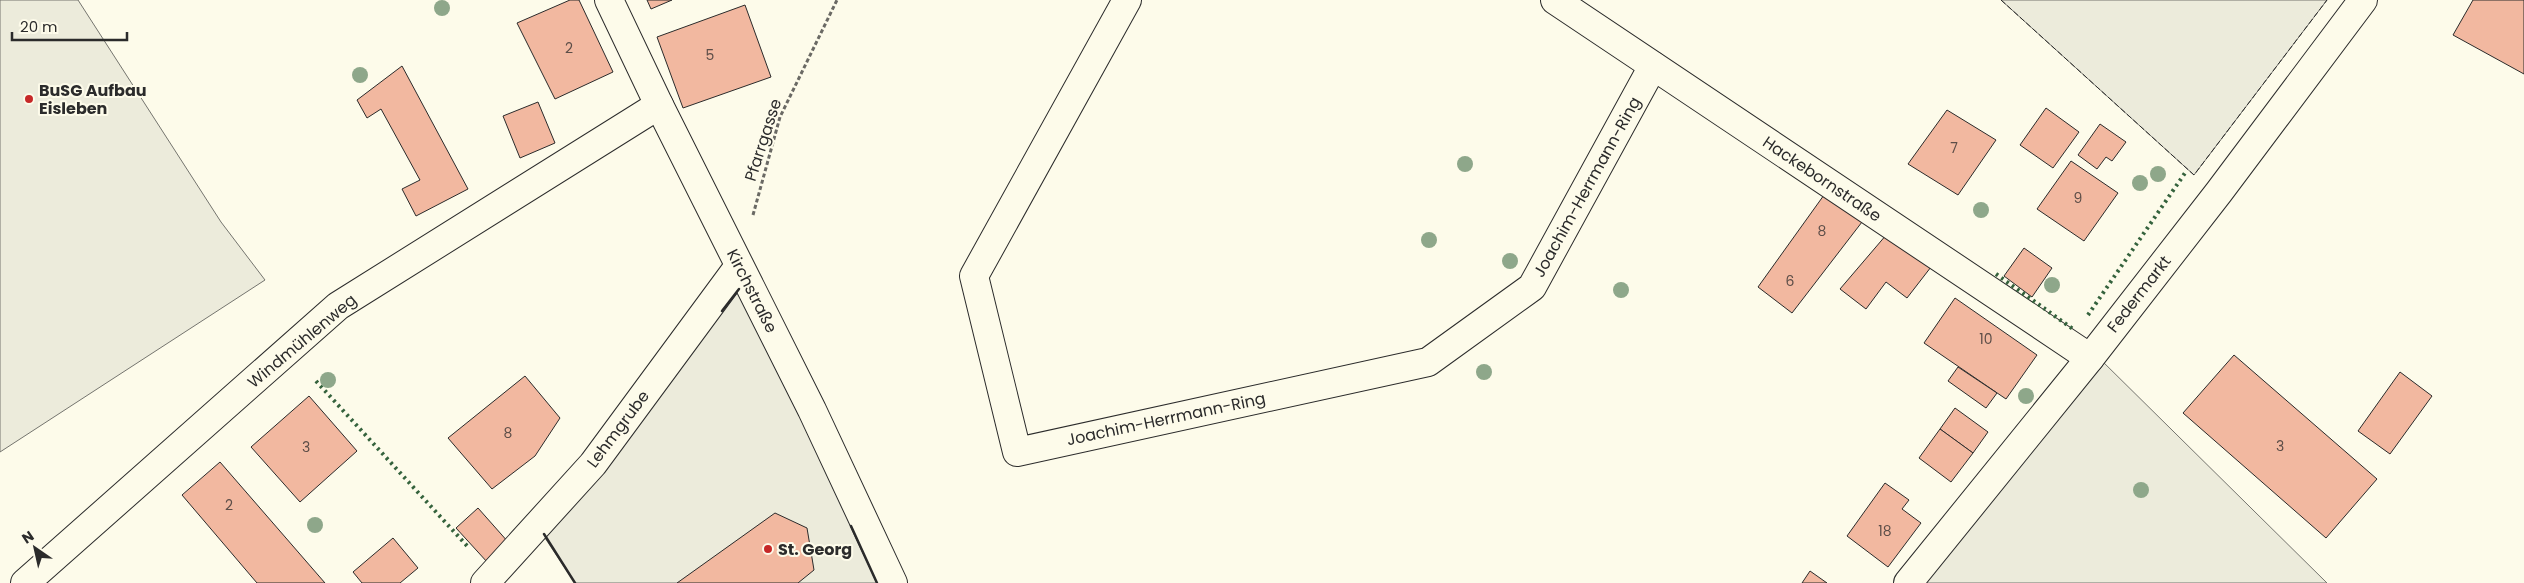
<svg xmlns="http://www.w3.org/2000/svg" width="2524" height="583" font-family="Poppins,sans-serif">
<rect width="100%" height="100%" fill="#fdfbea"/>
<!-- green -->
<g fill="#ecebdb" stroke="#74746e">
<path d="M 0,0 L 78,0 L 221,222 L 265,280 L 0,452 Z"/>
<path d="M 2001,0 L 2327,0 L 2194,175 Z"/>
<path d="M 741,286 L 800,410 L 877,583 L 575,583 L 543,535 Z"/>
<path d="M 2097,356 L 2327,583 L 1926,583 Z"/>
</g>
<!-- building -->
<g fill="#f2b8a0" stroke="#2b2b2b">
<path d="M 570,0 L 579,0 L 613,72 L 555,99 L 517,23 Z"/>
<path d="M 647,0 L 672,0 L 651,9 Z"/>
<path d="M 2473,0 L 2524,0 L 2524,74 L 2453,35 Z"/>
<path d="M 745,5 L 771,77 L 683,108 L 657,37 Z"/>
<path d="M 402,66 L 468,189 L 416,216 L 402,189 L 420,180 L 381,109 L 367,118 L 357,100 Z"/>
<path d="M 538,102 L 555,143 L 520,158 L 503,116 Z"/>
<path d="M 2046,108 L 2079,132 L 2053,168 L 2020,145 Z"/>
<path d="M 1947,110 L 1996,140 L 1958,195 L 1908,164 Z"/>
<path d="M 2100,124 L 2126,142 L 2112,161 L 2106,157 L 2097,169 L 2078,155 Z"/>
<path d="M 2071,161 L 2118,193 L 2084,241 L 2037,209 Z"/>
<path d="M 1824,195 L 1862,222 L 1792,313 L 1758,287 Z"/>
<path d="M 1887,234 L 1931,267 L 1907,298 L 1886,282 L 1866,309 L 1840,289 Z"/>
<path d="M 2024,248 L 2052,268 L 2032,297 L 2004,276 Z"/>
<path d="M 1955,298 L 2037,355 L 2006,399 L 1924,343 Z"/>
<path d="M 2234,355 L 2377,479 L 2326,538 L 2183,413 Z"/>
<path d="M 1958,367 L 1997,393 L 1986,408 L 1948,381 Z"/>
<path d="M 2400,372 L 2432,396 L 2390,454 L 2358,431 Z"/>
<path d="M 525,376 L 560,418 L 535,456 L 492,489 L 448,438 Z"/>
<path d="M 309,396 L 357,451 L 300,502 L 251,447 Z"/>
<path d="M 1955,408 L 1988,432 L 1973,453 L 1940,429 Z"/>
<path d="M 1940,429 L 1973,453 L 1951,482 L 1919,458 Z"/>
<path d="M 220,462 L 325,583 L 257,583 L 182,495 Z"/>
<path d="M 1885,483 L 1909,500 L 1902,509 L 1921,523 L 1888,567 L 1847,536 Z"/>
<path d="M 478,508 L 509,543 L 488,563 L 456,528 Z"/>
<path d="M 775,513 L 807,528 L 814,570 L 798,583 L 677,583 Z"/>
<path d="M 393,538 L 418,568 L 400,583 L 362,583 L 353,572 Z"/>
<path d="M 1810,571 L 1827,583 L 1802,583 Z"/>
</g>
<g fill="none" stroke-linecap="round" stroke-linejoin="round">
<defs>
<g id="minor">
<path d="M 609,0 L 659,105 L 812,410 L 893,583"/>
<path d="M 1127,0 L 974,276 L 1017,452 L 1428,362 L 1532,287 L 1653,66"/>
<path d="M 1555,0 L 2090,358"/>
<path d="M 25,583 L 338,306 L 659,105"/>
<path d="M 485,583 L 593,464 L 739,266"/>
<path d="M 1908,583 L 2090,358 L 2219,192 L 2363,0"/>
</g>
</defs>
<!-- minor casing -->
<use href="#minor" stroke="#2b2b2b" stroke-width="30"/>
<!-- path -->
<path stroke="#6a6964" stroke-width="3" stroke-dasharray="4 2.5" stroke-linecap="butt" d="M 753,215 L 780,117 L 837,0"/>
<!-- minor -->
<use href="#minor" stroke="#fdfbea" stroke-width="28"/>
<!-- hedge -->
<g stroke="#34623c" stroke-width="4" stroke-dasharray="2.5 4" stroke-linecap="butt">
<path d="M 1996,274 L 2073,329"/>
<path d="M 2088,315 L 2185,173"/>
<path d="M 316,381 L 469,548"/>
</g>
<!-- fence -->
<path stroke="#2b2b2b" stroke-width="1" stroke-dasharray="6 2.5" stroke-linecap="butt" d="M 2001,0 L 2194,175 L 2327,0"/>
<!-- wall -->
<g stroke="#2b2b2b" stroke-width="2.5">
<path d="M 722,311 L 739,289"/>
<path d="M 851,526 L 877,583"/>
<path d="M 544,534 L 575,583"/>
</g>
</g>
<!-- trees -->
<g fill="#8ea78a">
<circle cx="442" cy="8" r="8"/>
<circle cx="360" cy="75" r="8"/>
<circle cx="1465" cy="164" r="8"/>
<circle cx="2158" cy="174" r="8"/>
<circle cx="2140" cy="183" r="8"/>
<circle cx="1981" cy="210" r="8"/>
<circle cx="1429" cy="240" r="8"/>
<circle cx="1510" cy="261" r="8"/>
<circle cx="2052" cy="285" r="8"/>
<circle cx="1621" cy="290" r="8"/>
<circle cx="1484" cy="372" r="8"/>
<circle cx="328" cy="380" r="8"/>
<circle cx="2026" cy="396" r="8"/>
<circle cx="2141" cy="490" r="8"/>
<circle cx="315" cy="525" r="8"/>
</g>
<!-- markers -->
<g fill="#c62828" stroke="#fdfbea" stroke-width="2">
<circle cx="29" cy="99" r="5"/>
<circle cx="768" cy="549" r="5"/>
</g>
<g text-anchor="middle" dominant-baseline="central" stroke-width="4" stroke-linejoin="round" paint-order="stroke">
<!-- number labels -->
<g font-size="14" fill="#5d4e48">
<text x="569" y="48">2</text>
<text x="710" y="55">5</text>
<text x="1954" y="148">7</text>
<text x="2078" y="198">9</text>
<text x="1822" y="231">8</text>
<text x="1790" y="281">6</text>
<text x="1986" y="339">10</text>
<text x="508" y="433">8</text>
<text x="2280" y="446">3</text>
<text x="306" y="447">3</text>
<text x="229" y="505">2</text>
<text x="1885" y="531">18</text>
</g>
<!-- poi labels -->
<g font-size="16" font-weight="bold" fill="#2b2b2b" stroke="#fdfbea" text-anchor="start">
<text x="39" y="90">BuSG Aufbau<tspan x="39" dy="18">Eisleben</tspan></text>
<text x="778" y="549">St. Georg</text>
</g>
<!-- street labels -->
<g font-size="16" fill="#2b2b2b" stroke="#fdfbea">
<text transform="translate(763 140) rotate(-72)">Pfarrgasse</text>
<text transform="translate(1822 179) rotate(34)">Hackebornstraße</text>
<text transform="translate(1587 187) rotate(-61)">Joachim-Herrmann-Ring</text>
<text transform="translate(752 291) rotate(63)">Kirchstraße</text>
<text transform="translate(2139 294) rotate(-52)">Federmarkt</text>
<text transform="translate(302 341) rotate(-40)">Windmühlenweg</text>
<text transform="translate(1166 419) rotate(-12)">Joachim-Herrmann-Ring</text>
<text transform="translate(618 429) rotate(-53)">Lehmgrube</text>
</g>
</g>
<!-- north arrow -->
<g transform="translate(35 548) rotate(326)" stroke="#fdfbea" stroke-width="4" paint-order="stroke">
<path d="M0-4L9 19L0 12L-9 19Z" fill="#2b2b2b"/>
<text y="-8" font-size="14" font-weight="bold" text-anchor="middle" fill="#2b2b2b">N</text>
</g>
<!-- scale -->
<path d="M12 32v8h115v-8" fill="none" stroke="#2b2b2b" stroke-width="2.5"/>
<text x="20" y="32" font-size="15" fill="#2b2b2b" stroke="#fdfbea" stroke-width="4" paint-order="stroke">20 m</text>
</svg>
